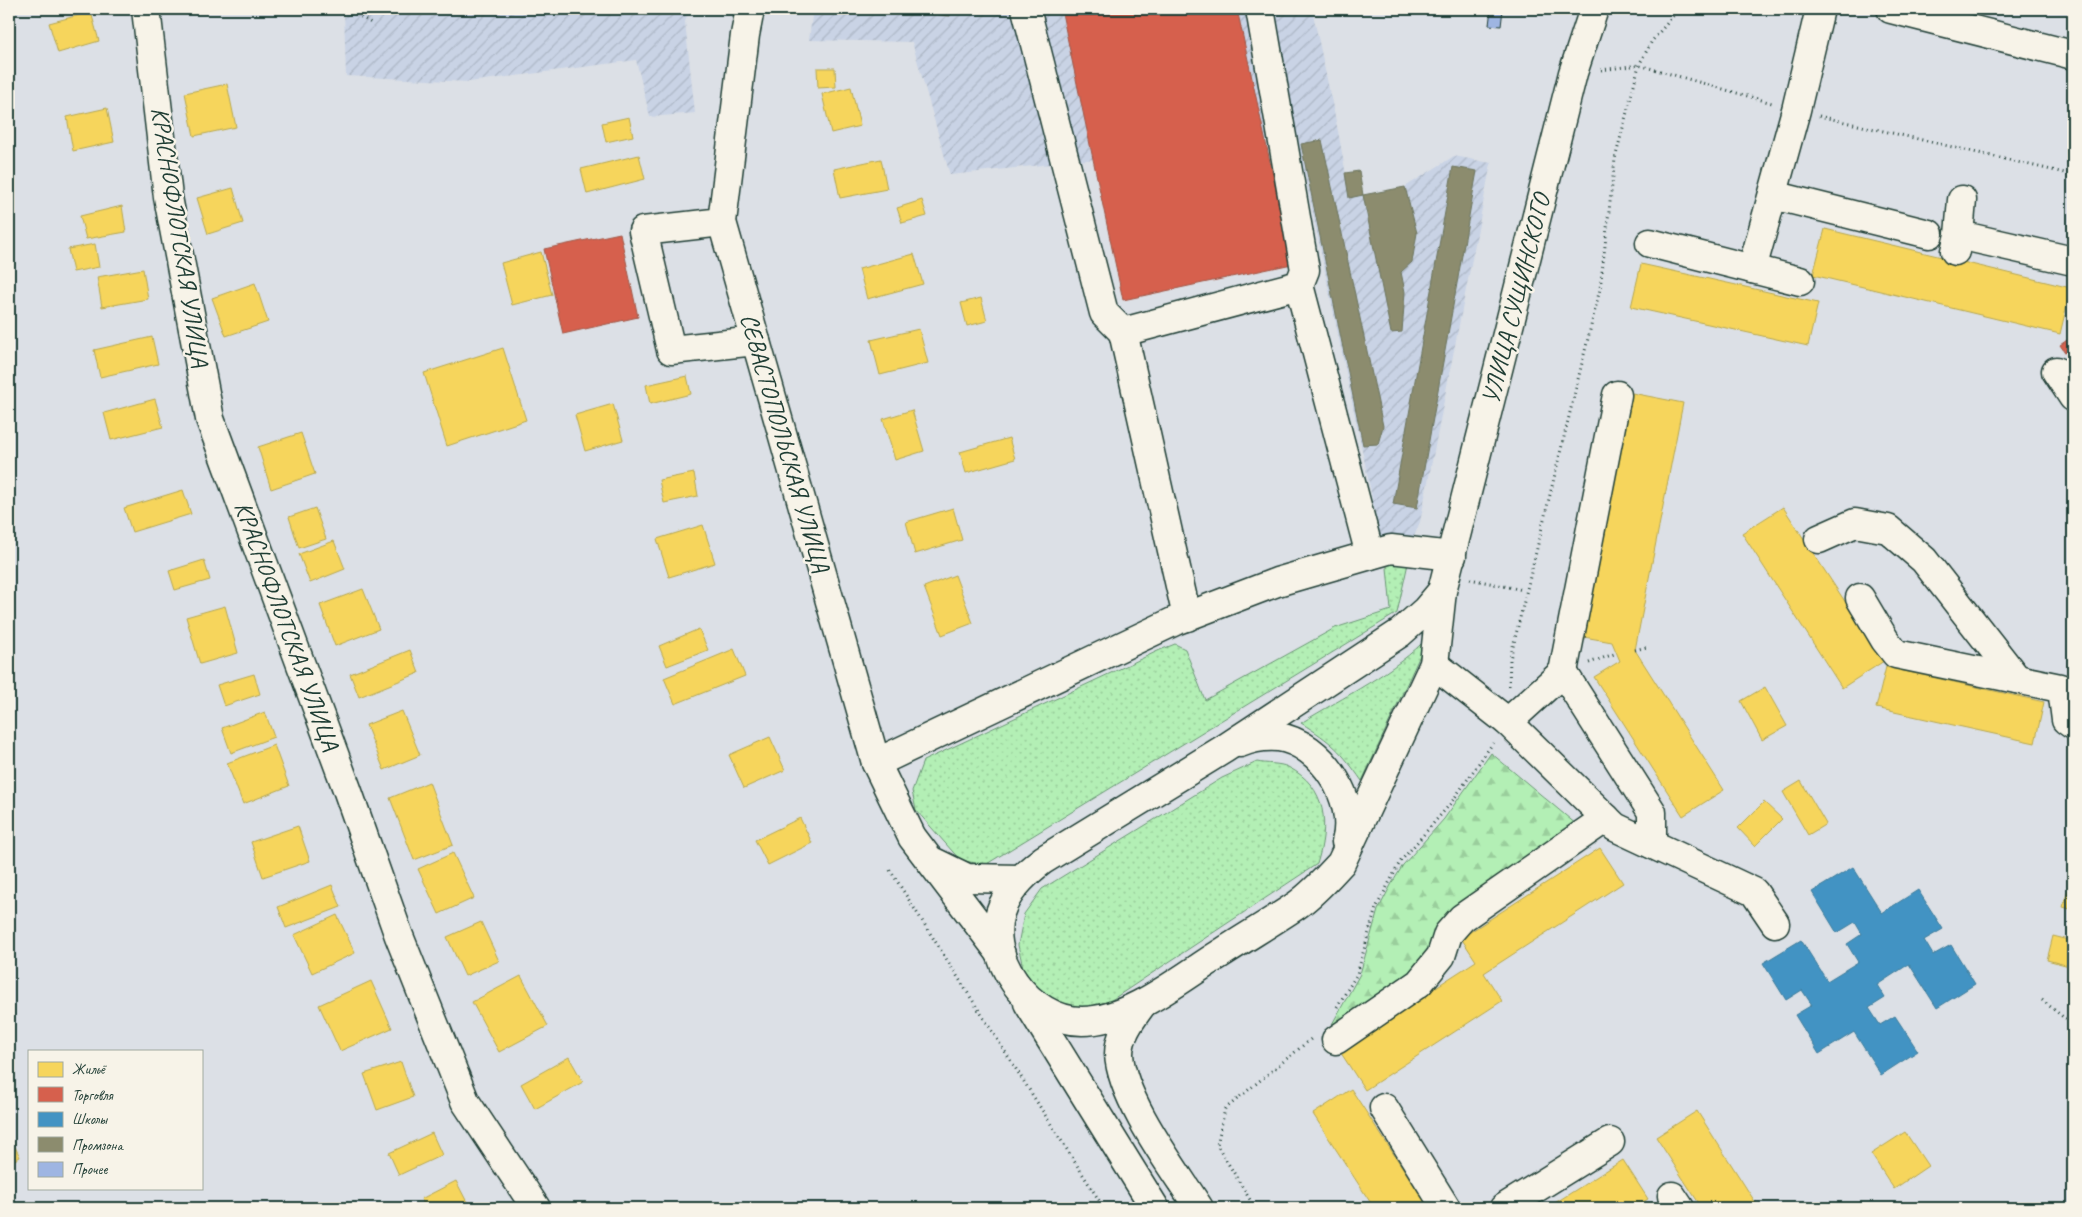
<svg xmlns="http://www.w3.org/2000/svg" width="2082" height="1217" font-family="Caveat,sans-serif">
<defs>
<pattern id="industrial-furrows" width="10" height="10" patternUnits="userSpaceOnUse" patternTransform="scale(1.25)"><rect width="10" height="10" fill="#c9d3e5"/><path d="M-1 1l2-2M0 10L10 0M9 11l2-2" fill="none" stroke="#acb6c5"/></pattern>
<pattern id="grass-dots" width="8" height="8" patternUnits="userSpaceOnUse" patternTransform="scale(1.25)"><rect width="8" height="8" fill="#b3efb5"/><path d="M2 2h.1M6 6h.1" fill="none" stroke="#9ace9c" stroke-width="1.8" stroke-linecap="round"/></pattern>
<pattern id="forest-firs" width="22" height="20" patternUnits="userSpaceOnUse" patternTransform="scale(1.25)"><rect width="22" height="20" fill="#b3efb5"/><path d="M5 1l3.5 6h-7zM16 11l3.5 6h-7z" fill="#9ace9c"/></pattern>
</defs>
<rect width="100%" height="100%" fill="#dce0e6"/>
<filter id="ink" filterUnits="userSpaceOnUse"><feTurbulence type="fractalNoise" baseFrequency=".02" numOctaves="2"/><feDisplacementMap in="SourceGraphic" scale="10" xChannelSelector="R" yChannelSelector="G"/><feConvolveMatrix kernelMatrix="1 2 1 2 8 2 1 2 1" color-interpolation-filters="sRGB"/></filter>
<g filter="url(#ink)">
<!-- industrial -->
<g fill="url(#industrial-furrows)">
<path d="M 344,9 L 689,9 L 685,22 L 695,113 L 650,117 L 636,60 L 469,82 L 346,76 Z"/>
<path d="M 813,9 L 1312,9 L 1338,131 L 1350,197 L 1405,187 L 1454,156 L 1491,163 L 1420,522 L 1413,539 L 1380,536 L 1297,137 L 950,175 L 912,42 L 809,40 Z"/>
</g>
<!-- grass -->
<g fill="url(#grass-dots)" stroke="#699674">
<path d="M 1386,557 L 1409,559 L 1397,613 L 985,865 L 960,860 L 916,810 L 912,791 L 923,761 L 1160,650 L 1175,644 L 1185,649 L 1205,700 L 1335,628 L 1391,610 Z"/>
<path d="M 1429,636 L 1362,781 C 1341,751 1332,742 1301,723 C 1343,697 1396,672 1429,636 Z"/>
<path d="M 1257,762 C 1266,764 1280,763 1288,767 C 1328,787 1329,826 1317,864 L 1113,999 L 1088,1010 L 1062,1003 L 1039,991 L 1023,968 L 1018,945 L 1024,914 L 1042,889 L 1222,778 Z"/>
</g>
<!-- forest -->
<path fill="url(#forest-firs)" stroke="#699674" d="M 1491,753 L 1583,830 L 1437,956 L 1334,1033 L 1331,1026 L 1360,974 L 1378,910 L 1391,885 L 1403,865 L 1444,819 Z"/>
<!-- homes -->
<g fill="#f6d55c" stroke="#b6a750">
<path d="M 2059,9 L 2073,9 L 2073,12 Z"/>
<path d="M 91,12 L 99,41 L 58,53 L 49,23 Z"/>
<path d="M 817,68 L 835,68 L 836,87 L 818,88 Z"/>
<path d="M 227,84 L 236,127 L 194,136 L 185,93 Z"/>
<path d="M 851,87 L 860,126 L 831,133 L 822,94 Z"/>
<path d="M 107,108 L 114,142 L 73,151 L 67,117 Z"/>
<path d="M 629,117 L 633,136 L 606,142 L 602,123 Z"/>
<path d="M 639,155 L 645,179 L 587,194 L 581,169 Z"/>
<path d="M 881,159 L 887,189 L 840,198 L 834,169 Z"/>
<path d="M 233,188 L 243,223 L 208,234 L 197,198 Z"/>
<path d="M 922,200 L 927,216 L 902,223 L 897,208 Z"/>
<path d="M 122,206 L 126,232 L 86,239 L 80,216 Z"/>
<path d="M 1825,229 L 2071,288 L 2060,334 L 1813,275 Z"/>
<path d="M 95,244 L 99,267 L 73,272 L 68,249 Z"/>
<path d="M 541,252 L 552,295 L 512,305 L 501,263 Z"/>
<path d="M 914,254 L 923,284 L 867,299 L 859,269 Z"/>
<path d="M 1641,264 L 1818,303 L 1808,346 L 1631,307 Z"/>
<path d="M 143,269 L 148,299 L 102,307 L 97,277 Z"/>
<path d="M 255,283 L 268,322 L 226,336 L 212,298 Z"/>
<path d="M 981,298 L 987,321 L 967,326 L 961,303 Z"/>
<path d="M 919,329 L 928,363 L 880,375 L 871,340 Z"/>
<path d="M 152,337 L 158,364 L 100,377 L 94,350 Z"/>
<path d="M 503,348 L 526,420 L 447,446 L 424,373 Z"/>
<path d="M 687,376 L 691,394 L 650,404 L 646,385 Z"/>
<path d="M 1632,393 L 1683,403 L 1635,650 L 1724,790 L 1683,816 L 1594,677 L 1620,661 L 1612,642 L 1584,637 Z"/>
<path d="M 155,399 L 163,427 L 111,440 L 104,413 Z"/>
<path d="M 613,404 L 623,440 L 585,451 L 575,415 Z"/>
<path d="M 912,410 L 924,451 L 895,460 L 883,419 Z"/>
<path d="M 301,433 L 315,474 L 271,489 L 258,447 Z"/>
<path d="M 1009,438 L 1015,459 L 966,473 L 960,452 Z"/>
<path d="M 694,473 L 698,496 L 664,503 L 659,480 Z"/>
<path d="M 183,490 L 191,514 L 132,532 L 124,508 Z"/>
<path d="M 1783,507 L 1884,661 L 1842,688 L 1742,533 Z"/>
<path d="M 315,508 L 326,539 L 299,548 L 289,517 Z"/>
<path d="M 953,508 L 962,540 L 915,554 L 906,522 Z"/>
<path d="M 703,525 L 715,563 L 669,577 L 657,539 Z"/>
<path d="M 334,541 L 345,569 L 310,583 L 299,554 Z"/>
<path d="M 204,560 L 210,580 L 175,590 L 169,571 Z"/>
<path d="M 955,575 L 973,623 L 942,635 L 924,587 Z"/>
<path d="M 363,589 L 379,629 L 335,646 L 320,605 Z"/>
<path d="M 225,606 L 238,653 L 200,664 L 186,617 Z"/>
<path d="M 699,629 L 708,650 L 667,666 L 659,646 Z"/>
<path d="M 734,649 L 745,676 L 675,704 L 664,678 Z"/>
<path d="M 410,650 L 419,673 L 359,697 L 350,674 Z"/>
<path d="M 1886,667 L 2044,702 L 2035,743 L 1876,708 Z"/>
<path d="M 254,674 L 260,694 L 224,706 L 217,685 Z"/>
<path d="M 1765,687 L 1787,726 L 1762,740 L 1741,701 Z"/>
<path d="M 402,711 L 420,755 L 384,770 L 366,725 Z"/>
<path d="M 265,712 L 274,737 L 231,753 L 222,728 Z"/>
<path d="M 770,737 L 785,770 L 744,788 L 729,755 Z"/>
<path d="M 274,745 L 289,786 L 243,804 L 227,763 Z"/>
<path d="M 1801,781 L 1826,824 L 1808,835 L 1783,792 Z"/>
<path d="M 429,782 L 453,845 L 414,860 L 390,798 Z"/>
<path d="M 1764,802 L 1782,819 L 1755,846 L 1738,828 Z"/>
<path d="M 800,818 L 812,843 L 768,865 L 755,840 Z"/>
<path d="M 298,826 L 310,861 L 263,877 L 251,842 Z"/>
<path d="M 1600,848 L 1623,883 L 1484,973 L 1502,1001 L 1365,1090 L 1339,1050 L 1476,961 L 1461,938 Z"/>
<path d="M 453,853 L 474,898 L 439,914 L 418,869 Z"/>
<path d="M 2073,874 L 2073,910 L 2063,907 Z"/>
<path d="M 332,885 L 341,907 L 286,928 L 278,907 Z"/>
<path d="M 337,915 L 355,953 L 312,973 L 294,935 Z"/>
<path d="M 481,922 L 499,961 L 465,976 L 447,937 Z"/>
<path d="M 2053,936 L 2073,941 L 2069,966 L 2047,960 Z"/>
<path d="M 521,976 L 548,1026 L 499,1052 L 472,1002 Z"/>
<path d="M 371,981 L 392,1028 L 340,1051 L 319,1005 Z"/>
<path d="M 569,1057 L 583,1082 L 535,1109 L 521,1084 Z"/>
<path d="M 401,1062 L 413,1097 L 377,1110 L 364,1074 Z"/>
<path d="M 1351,1089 L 1429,1208 L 1374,1208 L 1313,1114 Z"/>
<path d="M 1697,1111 L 1759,1208 L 1702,1208 L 1656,1137 Z"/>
<path d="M 1905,1132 L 1928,1166 L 1894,1189 L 1871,1154 Z"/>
<path d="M 432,1133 L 442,1155 L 399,1175 L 389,1153 Z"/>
<path d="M 9,1135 L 20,1157 L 9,1163 Z"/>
<path d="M 1623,1160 L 1648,1199 L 1634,1208 L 1547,1208 Z"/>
<path d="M 456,1181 L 469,1206 L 464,1208 L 426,1208 L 421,1199 Z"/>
</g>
<!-- shops -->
<g fill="#d6604d" stroke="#9f5646">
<path d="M 1083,9 L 1237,9 L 1292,264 L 1123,300 L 1062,13 Z"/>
<path d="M 620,233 L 638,317 L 563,334 L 544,249 Z"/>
<path d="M 2073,336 L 2073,364 L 2060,345 Z"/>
</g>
<!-- schools -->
<path fill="#4393c3" stroke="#387998" d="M 1853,867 L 1882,913 L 1918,890 L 1943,929 L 1924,940 L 1933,955 L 1951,945 L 1975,984 L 1937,1008 L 1909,964 L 1877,985 L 1885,998 L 1869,1008 L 1880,1025 L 1895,1016 L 1918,1051 L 1881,1075 L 1854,1032 L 1819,1054 L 1795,1015 L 1812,1005 L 1802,990 L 1786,1000 L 1763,963 L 1801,940 L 1827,981 L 1858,962 L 1847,944 L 1862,934 L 1855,922 L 1837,933 L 1812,892 Z"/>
<!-- industry -->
<g fill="#8c8c6e" stroke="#6b745d">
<path d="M 896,9 L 951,9 L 950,16 L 896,10 Z"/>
<path d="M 1322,140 L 1383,426 L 1378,444 L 1363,445 L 1301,144 Z"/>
<path d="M 1453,167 L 1477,171 L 1417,508 L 1393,504 Z"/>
<path d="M 1359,171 L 1363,195 L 1349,198 L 1345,173 Z"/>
<path d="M 1405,187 L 1417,233 L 1412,262 L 1401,272 L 1405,292 L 1402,332 L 1391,333 L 1363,195 Z"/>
</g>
<!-- building -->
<g fill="#9eb5e2" stroke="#1f3d34">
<path d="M 1381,9 L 1437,9 L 1437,14 Z"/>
<path d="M 1491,9 L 1503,9 L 1501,26 L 1489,25 Z"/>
</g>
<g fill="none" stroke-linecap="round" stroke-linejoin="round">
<defs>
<g id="minor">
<path d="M 146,9 L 168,197 L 210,419 L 347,789 L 399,936 L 465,1101 L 536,1208"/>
<path d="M 750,9 L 745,35 L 722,222 L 876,763 L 912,837 L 1001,954"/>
<path d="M 1026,9 L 1104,313 L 1123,332 L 1299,285 L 1305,270 L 1260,9"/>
<path d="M 1891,9 L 2073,55"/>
<path d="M 1773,195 L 1929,234"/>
<path d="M 722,222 L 643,231 L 671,350 L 756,341"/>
<path d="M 1959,235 L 2073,261"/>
<path d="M 1650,243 L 1800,281"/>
<path d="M 1955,251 L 1959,235 L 1962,200"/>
<path d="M 1752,269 L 1796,110 L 1820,9"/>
<path d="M 1299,285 L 1370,555"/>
<path d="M 1123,332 L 1187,617"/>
<path d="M 2056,371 L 2073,397"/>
<path d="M 1819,539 L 1855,523 L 1888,529 L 1924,560 L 2017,679"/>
<path d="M 1442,591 L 1426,610 L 1400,633 L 1224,749 L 1043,860 C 1026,873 1012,886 1003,905 C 980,956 1030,1021 1082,1021 C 1130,1021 1181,978 1220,954 C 1246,937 1272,922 1297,905 C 1314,893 1327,878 1341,863 L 1434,664 L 1442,591 L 1573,73 L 1594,9"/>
<path d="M 1860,598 L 1885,640 L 1896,654 L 2060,688 L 2063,697 L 2066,720 L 2073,725"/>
<path d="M 1434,664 L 1508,722 L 1615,827 L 1754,892 L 1775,923"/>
<path d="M 1563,672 L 1652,812 L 1652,844"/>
<path d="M 1508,722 L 1563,672 L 1617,395"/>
<path d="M 1240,743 C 1252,738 1265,736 1278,737 C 1322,743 1358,800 1346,842"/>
<path d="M 876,763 L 1175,621 L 1277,582 L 1391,549 L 1452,556"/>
<path d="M 934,862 L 967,878 L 1020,879"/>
<path d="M 1028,1003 L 1155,1208"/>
<path d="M 1143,1003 C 1133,1017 1119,1034 1119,1054 C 1121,1099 1174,1169 1199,1208"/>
<path d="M 1336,1040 L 1419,983 L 1441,956 L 1448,934 L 1462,918 L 1606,818"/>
<path d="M 1384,1108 L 1446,1208"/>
<path d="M 1672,1196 L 1680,1208"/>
<path d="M 1504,1208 L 1610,1142"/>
</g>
</defs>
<!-- minor casing -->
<use href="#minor" stroke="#1f3d34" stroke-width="31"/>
<!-- path -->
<g stroke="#1f3d34" stroke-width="3" stroke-dasharray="1 4" stroke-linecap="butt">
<path d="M 348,9 L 371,23"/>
<path d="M 1601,70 L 1639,65 L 1772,103"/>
<path d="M 1819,116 L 2073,175"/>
<path d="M 1470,579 L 1523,590"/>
<path d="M 1635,650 L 1647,647"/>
<path d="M 1589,663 L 1617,653"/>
<path d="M 1509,686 L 1510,659 L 1600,289 L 1615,159 L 1639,65 L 1652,41 L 1679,9"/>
<path d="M 890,870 L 1104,1208"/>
<path d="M 2042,1000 L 2073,1025"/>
<path d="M 1337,1007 L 1357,974 L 1376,908 L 1400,862 L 1451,803 L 1493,743"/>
<path d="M 1255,1208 L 1217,1145 L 1225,1109 L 1311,1039"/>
</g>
<!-- minor -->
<use href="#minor" stroke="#f7f3e8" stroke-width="28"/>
</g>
</g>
<g text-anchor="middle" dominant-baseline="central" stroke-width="5" stroke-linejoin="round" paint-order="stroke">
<!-- street labels -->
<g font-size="25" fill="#1f3d34" stroke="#f7f3e8">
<text transform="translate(180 237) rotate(81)">КРАСНОФЛОТСКАЯ УЛИЦА</text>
<text transform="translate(1516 299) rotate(-76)">УЛИЦА СУЩИНСКОГО</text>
<text transform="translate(785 443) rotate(74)">СЕВАСТОПОЛЬСКАЯ УЛИЦА</text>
<text transform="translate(287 626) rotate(70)">КРАСНОФЛОТСКАЯ УЛИЦА</text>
</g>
</g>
<!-- margin -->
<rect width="2082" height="1217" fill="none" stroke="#f7f3e8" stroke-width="30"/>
<rect x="15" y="15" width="2052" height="1187" fill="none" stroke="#1f3d34" stroke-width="2" filter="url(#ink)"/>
<!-- legend -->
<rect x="28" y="1050" width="175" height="140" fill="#f7f3e8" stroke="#a1aaa0"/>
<rect x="38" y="1062" width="25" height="15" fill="#f6d55c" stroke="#a1aaa0"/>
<text x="72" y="1074" font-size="15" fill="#1f3d34">Жильё</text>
<rect x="38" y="1087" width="25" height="15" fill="#d6604d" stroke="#a1aaa0"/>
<text x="72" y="1100" font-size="15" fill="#1f3d34">Торговля</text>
<rect x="38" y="1112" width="25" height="15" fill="#4393c3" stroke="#a1aaa0"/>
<text x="72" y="1124" font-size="15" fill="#1f3d34">Школы</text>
<rect x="38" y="1137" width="25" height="15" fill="#8c8c6e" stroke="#a1aaa0"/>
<text x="72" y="1150" font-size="15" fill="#1f3d34">Промзона</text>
<rect x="38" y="1162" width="25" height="15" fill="#9eb5e2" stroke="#a1aaa0"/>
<text x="72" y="1174" font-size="15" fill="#1f3d34">Прочее</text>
</svg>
